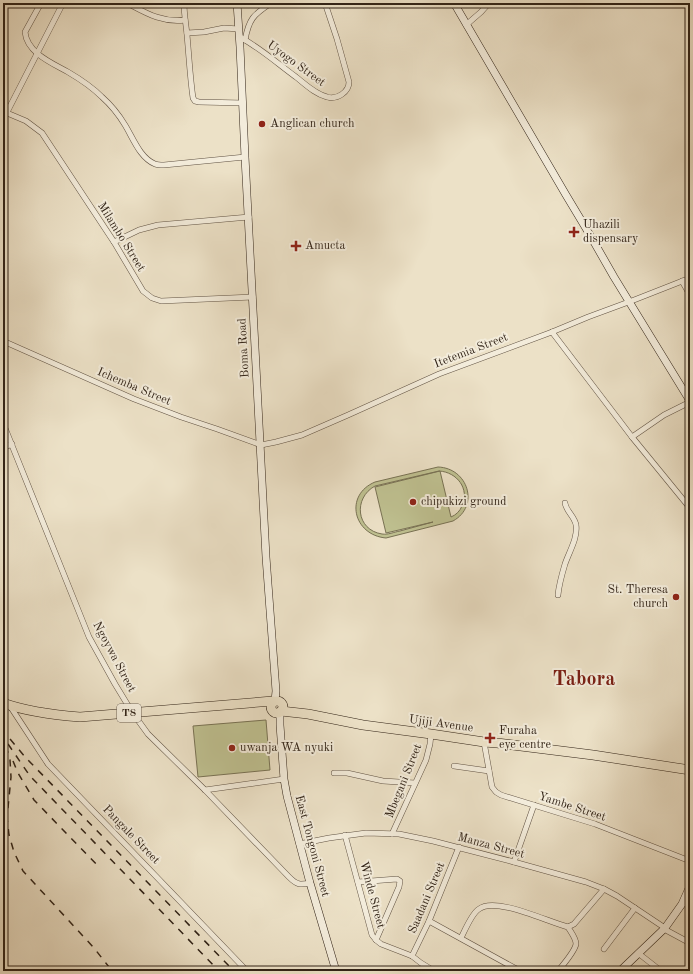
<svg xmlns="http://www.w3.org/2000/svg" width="693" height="974" font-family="'Old Standard TT',serif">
<rect width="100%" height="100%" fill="#ece1c7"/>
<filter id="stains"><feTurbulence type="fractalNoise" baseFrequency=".005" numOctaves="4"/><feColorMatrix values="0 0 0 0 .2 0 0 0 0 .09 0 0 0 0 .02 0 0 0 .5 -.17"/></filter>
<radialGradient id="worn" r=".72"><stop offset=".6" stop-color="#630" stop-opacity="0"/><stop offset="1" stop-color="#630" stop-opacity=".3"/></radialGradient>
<!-- green -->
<g fill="#bfc191" stroke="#787254" fill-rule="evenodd">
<path d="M 438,467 C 468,468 480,506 453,521 L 386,538 C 353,535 344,495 375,482 ZM 439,471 C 457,472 470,489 462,506 C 460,511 456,515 451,517 L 440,471 L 375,487 L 386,533 L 433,522 C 422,525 411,528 400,531 C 394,532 388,535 382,534 C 356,530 353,498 375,486 Z"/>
<path d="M 266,720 L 270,770 L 198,777 L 193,726 Z"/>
</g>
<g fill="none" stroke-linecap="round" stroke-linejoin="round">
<defs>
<g id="street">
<path d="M 41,3 L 25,32 C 27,53 52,63 68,72 C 80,79 92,87 102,97 C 111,105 119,115 125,125 C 133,138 140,158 155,164 C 157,165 161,165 164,165 L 245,157"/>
<path d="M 127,3 C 146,13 162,23 185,20"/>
<path d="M 184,3 C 184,14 186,24 187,35 C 189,56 190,77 193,98 L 195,101 L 199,102 L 243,103"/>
<path d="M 466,25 L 481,12 L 489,3"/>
<path d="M 187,33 L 204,32 L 224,28 L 239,29"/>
<path d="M 240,37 C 260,48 277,63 296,77 C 305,84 315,94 327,97 C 337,100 349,92 349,82 L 337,39 L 325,3"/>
<path d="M 245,40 C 249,19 253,15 271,3"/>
<path d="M 7,113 L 26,121 L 42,133 L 114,242 L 143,291 L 152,298 L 161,301 L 253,297"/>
<path d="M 3,120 L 63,3"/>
<path d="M 114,242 L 139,230 L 158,225 L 249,217"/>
<path d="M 682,281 L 690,295"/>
<path d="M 552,332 L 632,437 L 690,508"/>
<path d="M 3,341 L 134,399 L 181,417 L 217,429 L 261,445 L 276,442 L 302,435 L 348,415 L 439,374 L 552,332 L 588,317 L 634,300 L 690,278"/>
<path d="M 3,423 L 89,637 L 115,684 L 132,712 L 148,734 L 205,790 L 289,877 C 297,885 300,885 310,883"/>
<path d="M 632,437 L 664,415 L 690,402"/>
<path d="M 3,448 L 12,444"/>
<path d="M 558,595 C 559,584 562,574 565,564 C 569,552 578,538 576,525 C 575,517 566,511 565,503"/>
<path d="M 10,706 L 48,764 L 247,971"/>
<path d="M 484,742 L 492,787 L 496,792 L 501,795 L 595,824 L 690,861"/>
<path d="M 454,766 L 489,771"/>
<path d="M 334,773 L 347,773 L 383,781 L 415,783"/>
<path d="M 205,790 L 284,779"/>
<path d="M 392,834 L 426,760 L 430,744 L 431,734"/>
<path d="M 345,835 L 372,935 L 376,940 L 381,944 L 412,956 L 421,963 L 434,971"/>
<path d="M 299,844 L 329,838 L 366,833 L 399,834 L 433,841 L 514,862 L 586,882 L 604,889 L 617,896 L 665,928"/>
<path d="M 514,862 L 534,805"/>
<path d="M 358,882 L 397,879 L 400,881 L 399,887 L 376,940"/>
<path d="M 429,921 L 520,971"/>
<path d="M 664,929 L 690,943"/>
<path d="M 461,938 C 465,930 472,913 479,909 C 495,896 548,922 568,927 L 574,924 L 604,889"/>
<path d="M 604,949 L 635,908"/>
<path d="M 638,953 L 661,971"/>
<path d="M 412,956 L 429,921 L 459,847"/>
<path d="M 336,970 L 348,971"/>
<path d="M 558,971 C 563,965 575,951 576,944 C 576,938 570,931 568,927"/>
</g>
<g id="secondary">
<path d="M 237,3 L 240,47 L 245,157 L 266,557 L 276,691 L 275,701"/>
<path d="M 454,3 L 566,195 L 590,235 L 614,277 L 690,401"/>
<path d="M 280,712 L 280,725 L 284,779 L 287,796 L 310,883 L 336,971"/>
<path d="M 620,971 L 665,928 L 682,904 L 690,886"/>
</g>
<g id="highway">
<circle cx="277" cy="707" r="6"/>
<path d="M 3,703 C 28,712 54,715 80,717 L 273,701"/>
<path d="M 281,711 L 308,714 L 363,725 L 431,734 L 484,742 L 497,743 L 593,755 L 690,770"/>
</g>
</defs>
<!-- street casing -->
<use href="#street" stroke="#605243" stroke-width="6"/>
<!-- secondary casing -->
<use href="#secondary" stroke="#312317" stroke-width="8"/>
<!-- highway casing -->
<use href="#highway" stroke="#312317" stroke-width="10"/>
<!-- street -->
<use href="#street" stroke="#f3ecdb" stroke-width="5"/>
<!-- secondary -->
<use href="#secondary" stroke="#f3ecdb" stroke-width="7"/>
<!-- highway -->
<use href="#highway" stroke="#ece1c7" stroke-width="9"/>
<!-- rail -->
<g stroke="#312317" stroke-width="1.5" stroke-dasharray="7 7" stroke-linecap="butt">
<path d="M 3,727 L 10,739 L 26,758 L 234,971"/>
<path d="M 8,744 L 30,776 L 219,971"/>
<path d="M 6,746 L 10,760 L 11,777 L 7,818 L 9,835 L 14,852 L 23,871 L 94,948 L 109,967 L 111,971"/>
<path d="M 13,761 L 18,773 L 34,800 L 99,867"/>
</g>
</g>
<!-- markers -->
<g fill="#8f2418" stroke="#f3ecdb" stroke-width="1.5">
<circle cx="262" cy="124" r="4"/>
<path d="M572 226h4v4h4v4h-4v4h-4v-4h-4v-4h4z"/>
<path d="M294 240h4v4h4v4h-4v4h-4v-4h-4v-4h4z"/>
<circle cx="413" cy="502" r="4"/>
<circle cx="676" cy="597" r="4"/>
<path d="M488 732h4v4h4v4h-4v4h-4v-4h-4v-4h4z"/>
<circle cx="232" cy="748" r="4"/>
</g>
<g text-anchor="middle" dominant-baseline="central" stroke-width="4" stroke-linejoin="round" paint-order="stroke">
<!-- shield labels -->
<rect fill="#f3ecdb" stroke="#6b5f52" stroke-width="1" x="117" y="704" width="24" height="18" rx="3"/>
<g font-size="11" font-weight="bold" fill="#312317">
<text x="129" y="713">T8</text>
</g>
<!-- street labels -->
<g font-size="12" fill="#312317" stroke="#f3ecdb">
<text transform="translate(296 64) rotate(36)">Uyogo Street</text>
<text transform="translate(121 237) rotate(58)">Milambo Street</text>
<text transform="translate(244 348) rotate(-93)">Boma Road</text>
<text transform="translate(471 351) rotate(-21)">Itetemia Street</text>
<text transform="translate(134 387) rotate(23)">Ichemba Street</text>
<text transform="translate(114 657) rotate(62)">Ngoywa Street</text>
<text transform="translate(441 724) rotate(8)">Ujiji Avenue</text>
<text transform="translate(404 781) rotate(-68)">Mbegani Street</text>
<text transform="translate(572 807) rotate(18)">Yambe Street</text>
<text transform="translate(131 835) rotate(46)">Pangale Street</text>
<text transform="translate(312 846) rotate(75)">East Tongoni Street</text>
<text transform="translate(491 846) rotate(15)">Manza Street</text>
<text transform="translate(372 895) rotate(75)">Winde Street</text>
<text transform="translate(427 898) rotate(-67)">Saadani Street</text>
</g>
<!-- poi labels -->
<g font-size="12" fill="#312317" stroke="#f3ecdb" text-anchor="start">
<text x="270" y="124">Anglican church</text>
<text x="583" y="225">Uhazili<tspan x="583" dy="14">dispensary</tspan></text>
<text x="305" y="246">Amucta</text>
<text x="421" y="502">chipukizi ground</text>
<text x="668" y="590" text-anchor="end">St. Theresa<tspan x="668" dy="14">church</tspan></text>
<text x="499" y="731">Furaha<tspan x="499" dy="14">eye centre</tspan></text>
<text x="240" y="748">uwanja WA nyuki</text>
</g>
<!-- town labels -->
<g font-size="20" font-weight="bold" fill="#7a1f14" stroke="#f3ecdb">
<text x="584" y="680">Tabora</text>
</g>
</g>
<!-- margin -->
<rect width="693" height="974" fill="none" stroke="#ece1c7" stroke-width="16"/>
<rect x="4" y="4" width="685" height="966" fill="none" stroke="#312317" stroke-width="2"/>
<rect x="8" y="8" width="677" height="958" fill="none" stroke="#312317"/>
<rect width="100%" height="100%" filter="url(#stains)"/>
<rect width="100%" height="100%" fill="url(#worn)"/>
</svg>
